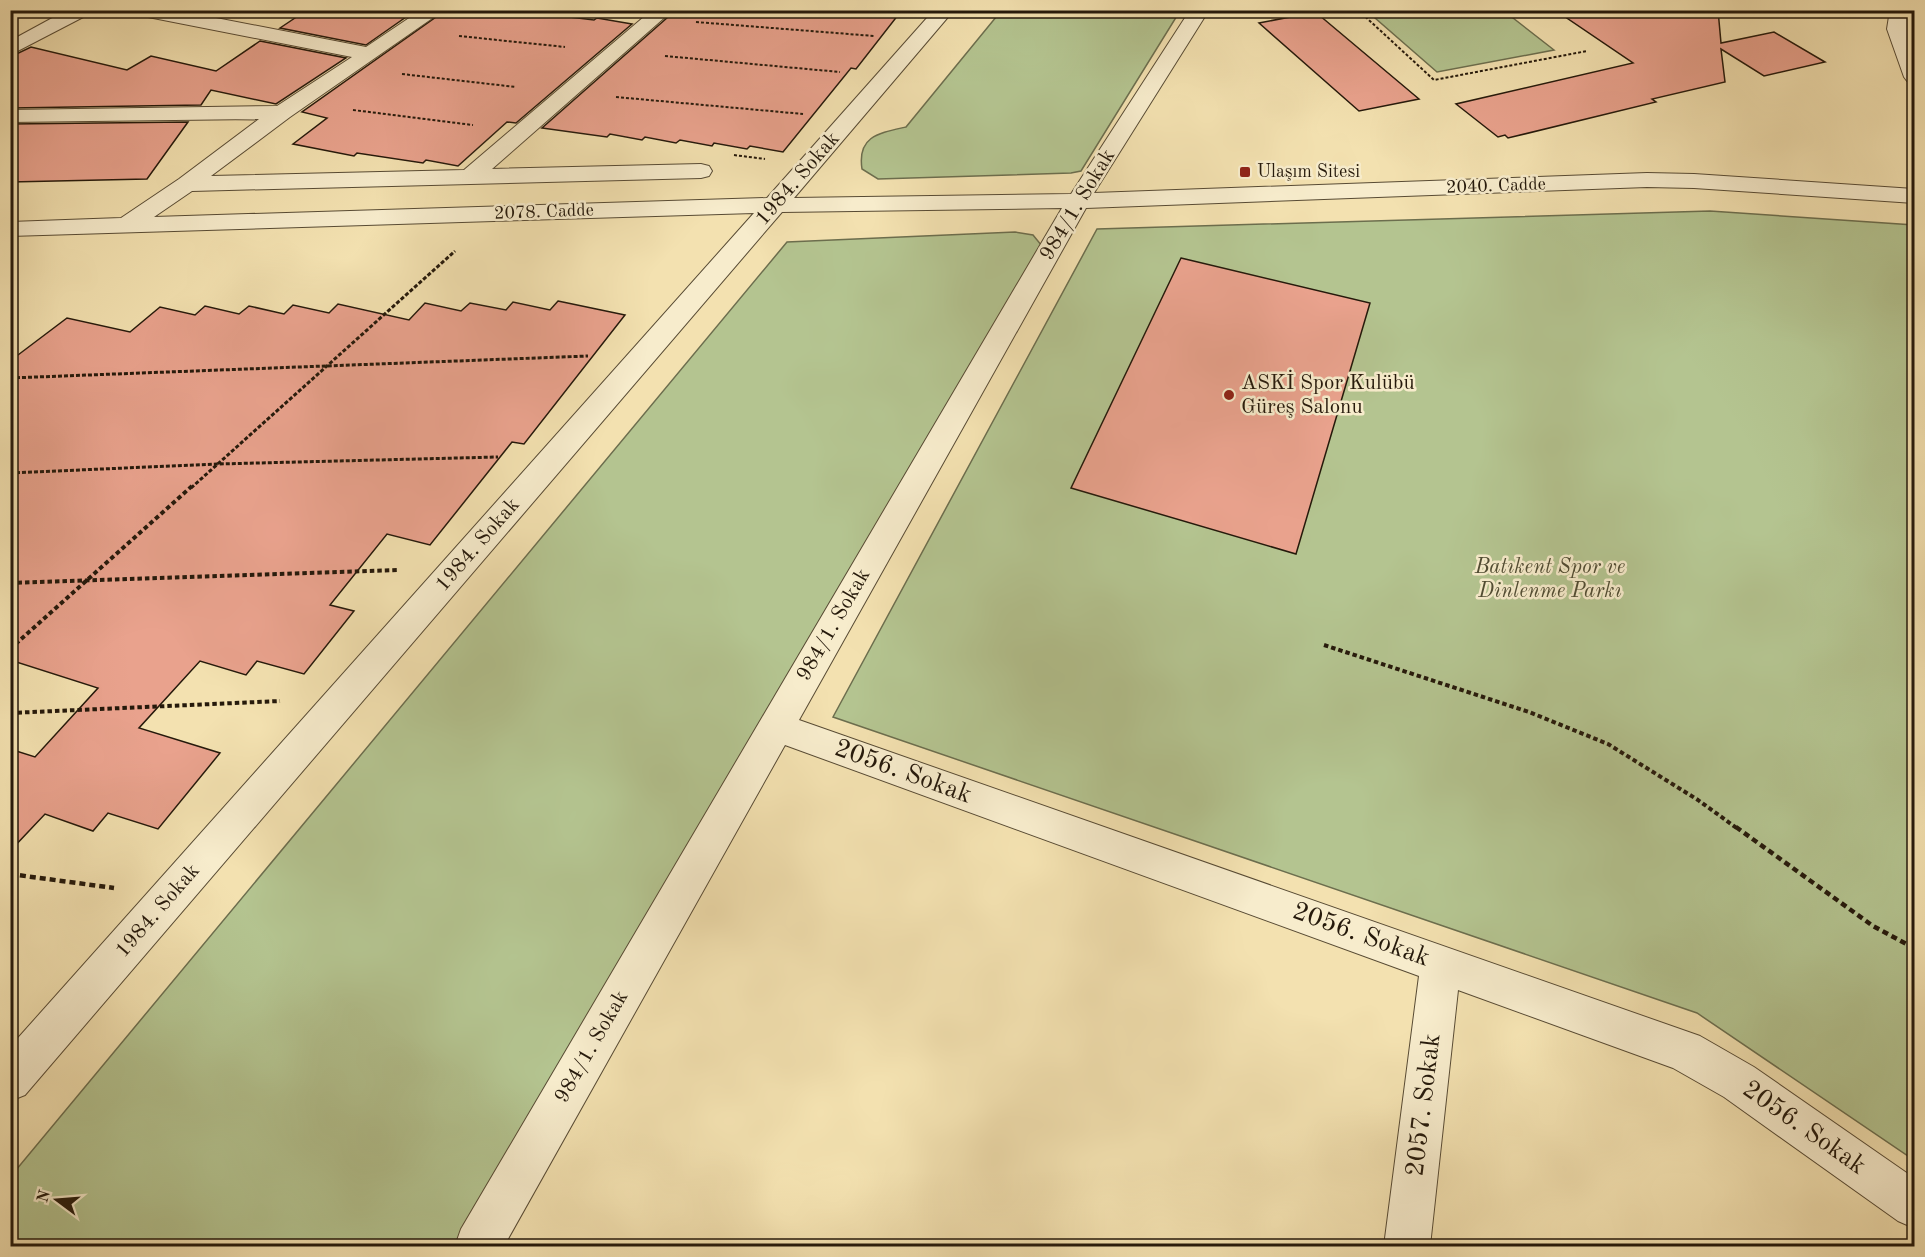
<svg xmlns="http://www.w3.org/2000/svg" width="1925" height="1257" font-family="'Old Standard TT',serif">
<rect width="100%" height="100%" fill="#f3e1b0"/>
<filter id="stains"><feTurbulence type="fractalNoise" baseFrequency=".00333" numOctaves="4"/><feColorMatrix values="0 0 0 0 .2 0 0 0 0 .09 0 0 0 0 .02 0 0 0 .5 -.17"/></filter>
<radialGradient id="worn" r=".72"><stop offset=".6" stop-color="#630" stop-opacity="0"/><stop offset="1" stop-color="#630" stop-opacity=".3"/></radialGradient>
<!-- green -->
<g fill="#b4c490" stroke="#6c6e4e" stroke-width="1.5">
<path d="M 1001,11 L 1180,11 L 1081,171 L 1071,173 L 878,179 L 862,169 C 857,136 879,133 906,127 Z"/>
<path d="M 1367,11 L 1504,11 L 1554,50 L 1437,72 Z"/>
<path d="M 1710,211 L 1914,225 L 1914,1160 L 1697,1013 L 833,717 L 1097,229 Z"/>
<path d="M 1015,232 L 1033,235 L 1042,246 L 471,1246 L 11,1246 L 11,1176 L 787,242 Z"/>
</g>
<!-- building -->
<g fill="#e9a28d" stroke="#25190b" stroke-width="1.5">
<path d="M 307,10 L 416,10 L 366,45 L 280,28 Z"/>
<path d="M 446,10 L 503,10 L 534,16 L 536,13 L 594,20 L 597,18 L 632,24 L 516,123 L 507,122 L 458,166 L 426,160 L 423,163 L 357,153 L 354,156 L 293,144 L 327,118 L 302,112 Z"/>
<path d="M 676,10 L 902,10 L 856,69 L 851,68 L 783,152 L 750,146 L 747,149 L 714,143 L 712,146 L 680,140 L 676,143 L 645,137 L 642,140 L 610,134 L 607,137 L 542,128 Z"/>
<path d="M 1555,10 L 1718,10 L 1721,43 L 1774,32 L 1825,62 L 1764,76 L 1721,49 L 1725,82 L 1652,99 L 1656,102 L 1508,138 L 1505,135 L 1498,137 L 1456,104 L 1633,63 Z"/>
<path d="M 1311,13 L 1315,16 L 1319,15 L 1419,99 L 1359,111 L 1259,23 Z"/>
<path d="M 260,41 L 346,58 L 276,104 L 211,90 L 201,105 L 10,108 L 10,57 L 31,47 L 127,70 L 151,56 L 216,71 Z"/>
<path d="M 188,122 L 147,179 L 10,182 L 10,124 Z"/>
<path d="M 1181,258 L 1370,303 L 1296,554 L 1071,488 Z"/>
<path d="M 558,301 L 625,315 L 524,444 L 512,442 L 430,545 L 387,534 L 330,605 L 354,611 L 304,674 L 257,661 L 246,675 L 200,661 L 139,728 L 220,753 L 158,829 L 108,813 L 93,831 L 45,814 L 10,851 L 10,749 L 35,757 L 98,688 L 10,660 L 10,361 L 67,318 L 130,332 L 160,307 L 195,315 L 205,306 L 239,314 L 249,306 L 284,314 L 293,305 L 329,313 L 338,304 L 409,320 L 425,303 L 461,311 L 470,303 L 506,310 L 513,302 L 550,310 Z"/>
</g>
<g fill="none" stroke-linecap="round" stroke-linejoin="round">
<defs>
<g id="minor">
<path d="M 67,10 L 91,10 L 89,14 L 10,55 L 10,41 Z"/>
<path d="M 134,10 L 175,10 L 366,47 L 421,10 L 444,10 L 290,117 L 211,176 L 464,170 L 652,10 L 673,10 L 492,169 L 701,164 L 709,166 L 712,171 L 709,176 L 701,178 L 192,191 L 154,217 L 767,198 L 934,10 L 954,10 L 794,198 L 1071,194 L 1190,10 L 1209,10 L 1094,193 L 1647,173 L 1694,174 L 1914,189 L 1914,203 L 1694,188 L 1647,187 L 1086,208 L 799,720 L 1700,1036 L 1754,1067 L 1914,1178 L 1914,1228 L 1898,1221 L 1724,1097 L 1673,1068 L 1458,990 L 1430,1246 L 1384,1246 L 1419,976 L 785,745 L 504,1246 L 455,1246 L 461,1229 L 1062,208 L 782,212 L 25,1095 L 10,1101 L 10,1047 L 754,213 L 10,236 L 10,222 L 121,218 L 179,179 L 259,119 L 10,122 L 10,110 L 277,106 L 352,57 L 143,16 L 136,14 Z"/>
<path d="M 1890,10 L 1909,10 L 1907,29 L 1914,50 L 1914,83 L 1907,81 L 1904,77 L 1887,29 Z"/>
</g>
</defs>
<!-- minor casing -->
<use href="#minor" stroke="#584b34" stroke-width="2"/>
<!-- path-far3 -->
<g stroke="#25190b" stroke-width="2" stroke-dasharray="3 2" stroke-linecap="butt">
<path d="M 585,10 L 605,13"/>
<path d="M 1358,10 L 1434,80 L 1587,51"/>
<path d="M 696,22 L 874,36"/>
<path d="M 459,36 L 565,47"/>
<path d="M 665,56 L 840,72"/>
<path d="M 402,74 L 516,87"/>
<path d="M 616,97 L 803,114"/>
<path d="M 353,110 L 473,125"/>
<path d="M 734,155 L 765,159"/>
</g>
<!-- path-far2 -->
<g stroke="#25190b" stroke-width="3" stroke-dasharray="4 2" stroke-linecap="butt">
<path d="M 10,378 L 588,356"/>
<path d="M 10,473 L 217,464 L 498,457"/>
<path d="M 191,488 L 455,251"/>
</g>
<!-- path-far1 -->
<g stroke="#25190b" stroke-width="4" stroke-dasharray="4.5 3" stroke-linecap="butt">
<path d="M 10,583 L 397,570"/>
<path d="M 1324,645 L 1529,712 L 1608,744 L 1698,800 L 1738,829"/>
<path d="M 10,649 L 192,486"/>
<path d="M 10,713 L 280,701"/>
</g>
<!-- path -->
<g stroke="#25190b" stroke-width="4.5" stroke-dasharray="6 4" stroke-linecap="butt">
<path d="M 1736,827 L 1873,926 L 1914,948"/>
<path d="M 10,874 L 114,888"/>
</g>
<!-- minor -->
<use href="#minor" fill="#f7eccc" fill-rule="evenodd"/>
</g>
<!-- markers -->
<g fill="#8f2418" stroke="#f7eccc" stroke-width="2">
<rect x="1239" y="166" width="12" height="12" rx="3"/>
<circle cx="1229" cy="395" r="6"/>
</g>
<g text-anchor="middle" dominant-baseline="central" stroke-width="5" stroke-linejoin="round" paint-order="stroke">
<!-- far-poi labels -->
<g font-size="18" fill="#25190b" stroke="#f7eccc" text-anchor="start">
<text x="1257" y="172">Ulaşım Sitesi</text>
</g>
<!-- far-street labels -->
<g font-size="18" fill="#25190b" stroke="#f7eccc">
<text transform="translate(1496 186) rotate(-2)">2040. Cadde</text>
<text transform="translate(544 212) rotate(-2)">2078. Cadde</text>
</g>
<!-- street labels -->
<g font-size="21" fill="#25190b" stroke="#f7eccc">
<text transform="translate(798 179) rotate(-49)">1984. Sokak</text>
<text transform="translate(1078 205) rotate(-59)">984/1. Sokak</text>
<text transform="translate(478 545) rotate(-49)">1984. Sokak</text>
<text transform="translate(834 625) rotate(-60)">984/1. Sokak</text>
<text transform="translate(158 911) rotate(-49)">1984. Sokak</text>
<text transform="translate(592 1047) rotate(-60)">984/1. Sokak</text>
</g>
<!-- poi labels -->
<g font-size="21" fill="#25190b" stroke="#f7eccc" text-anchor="start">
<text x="1241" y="383">ASKİ Spor Kulübü<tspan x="1241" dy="24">Güreş Salonu</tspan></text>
</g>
<!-- park labels -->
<g font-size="21" font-style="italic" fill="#504c33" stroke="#f7eccc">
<text x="1550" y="567">Batıkent Spor ve<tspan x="1550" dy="24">Dinlenme Parkı</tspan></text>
</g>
<!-- near-street labels -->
<g font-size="26" fill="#25190b" stroke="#f7eccc">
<text transform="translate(903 772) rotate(20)">2056. Sokak</text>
<text transform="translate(1361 935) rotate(20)">2056. Sokak</text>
<text transform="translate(1424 1105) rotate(-83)">2057. Sokak</text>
<text transform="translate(1804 1128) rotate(35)">2056. Sokak</text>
</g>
</g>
<!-- margin -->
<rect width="1925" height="1257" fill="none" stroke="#f3e1b0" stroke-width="36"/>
<rect x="12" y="12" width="1901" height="1233" fill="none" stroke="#25190b" stroke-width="3"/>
<rect x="18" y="18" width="1889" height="1221" fill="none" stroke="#25190b" stroke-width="1.5"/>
<!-- north arrow -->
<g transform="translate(57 1200) rotate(286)" stroke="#f7eccc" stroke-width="4.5" paint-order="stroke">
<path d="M0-4.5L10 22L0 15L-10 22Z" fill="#25190b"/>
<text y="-9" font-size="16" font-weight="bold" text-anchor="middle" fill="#25190b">N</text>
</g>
<rect width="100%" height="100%" filter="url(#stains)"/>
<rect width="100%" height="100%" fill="url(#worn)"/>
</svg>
